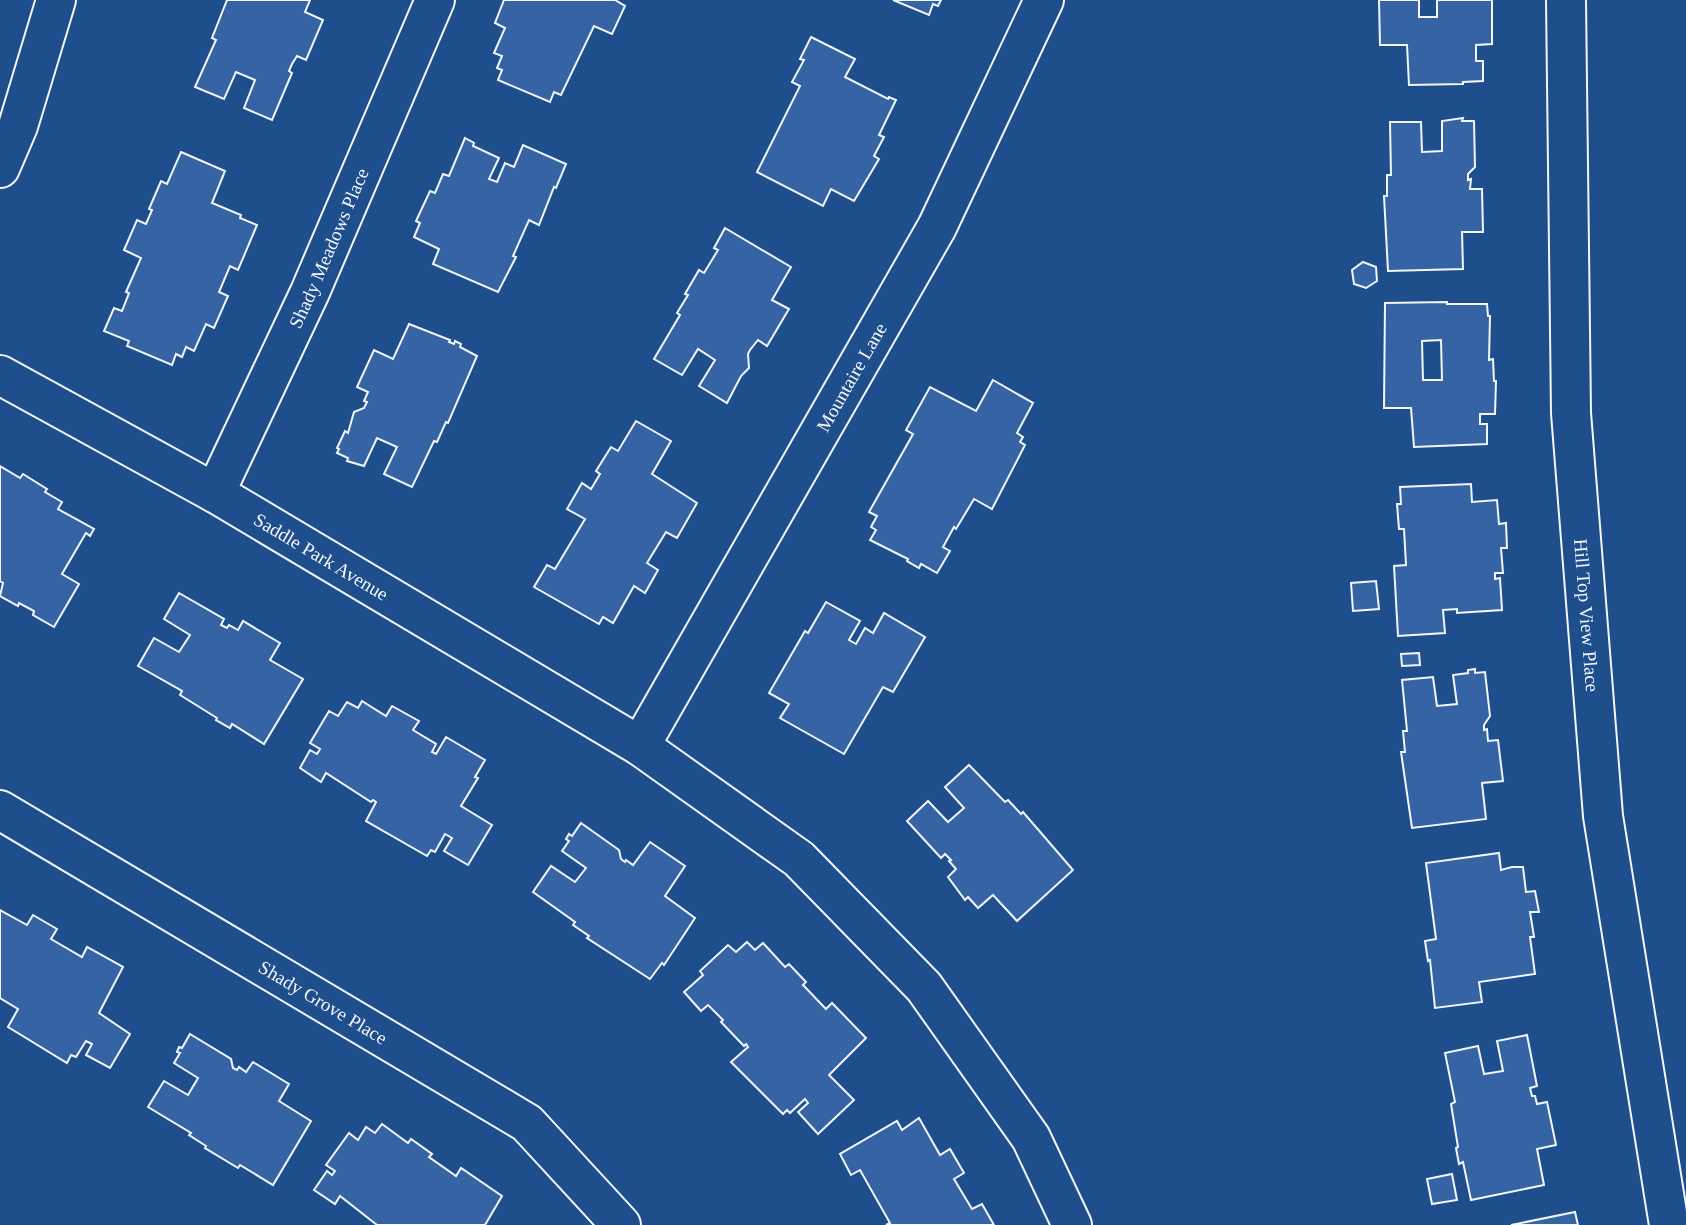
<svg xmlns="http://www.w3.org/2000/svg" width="1686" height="1225" font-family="'Times New Roman',serif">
<rect width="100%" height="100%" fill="#1f4e8c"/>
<!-- building -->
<g fill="#3563a3" stroke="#f2f6ff" stroke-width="2" fill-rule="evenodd">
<path d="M 227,0 L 310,0 L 305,12 L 323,20 L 306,60 L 297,56 L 292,64 L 289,71 L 292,73 L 272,120 L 244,108 L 255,80 L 236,72 L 224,99 L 195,87 L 216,40 L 212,38 Z"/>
<path d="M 504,0 L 615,0 L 625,6 L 612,34 L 594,26 L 561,95 L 554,92 L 550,102 L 498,80 L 502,70 L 497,68 L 502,56 L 494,53 L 505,28 L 495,23 Z"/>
<path d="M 893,0 L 941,0 L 938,6 L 933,4 L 929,15 Z"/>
<path d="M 1379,0 L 1419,0 L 1419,17 L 1437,17 L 1437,0 L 1492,0 L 1492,44 L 1476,45 L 1476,61 L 1483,61 L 1483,81 L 1463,82 L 1463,84 L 1409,85 L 1407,45 L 1380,45 Z"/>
<path d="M 811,37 L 855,59 L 845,77 L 888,99 L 889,97 L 896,100 L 879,135 L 884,137 L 874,156 L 879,159 L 854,201 L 831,189 L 823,206 L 757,172 L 800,86 L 792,82 L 804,60 L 800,59 Z"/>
<path d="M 1463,118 L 1462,121 L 1474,121 L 1475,167 L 1468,174 L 1468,180 L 1471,179 L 1470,189 L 1482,189 L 1483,232 L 1462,232 L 1463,269 L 1388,271 L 1384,196 L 1387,196 L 1387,175 L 1391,175 L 1390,122 L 1421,122 L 1422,152 L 1442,151 L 1442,121 Z"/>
<path d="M 465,138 L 474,143 L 473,146 L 499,158 L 489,179 L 497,182 L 505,163 L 514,167 L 523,145 L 566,164 L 556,188 L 554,187 L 539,225 L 529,220 L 513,256 L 516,257 L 498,292 L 433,264 L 439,249 L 414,237 L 420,223 L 416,221 L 430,191 L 435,193 L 443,174 L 449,176 Z"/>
<path d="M 181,152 L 225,171 L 212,203 L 241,215 L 240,218 L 257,225 L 238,270 L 230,266 L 219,292 L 228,296 L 214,328 L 206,324 L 194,351 L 186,347 L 182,357 L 176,354 L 172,365 L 127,346 L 129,341 L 104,331 L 114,308 L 122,311 L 129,293 L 126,292 L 141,258 L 124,250 L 137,220 L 146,224 L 152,210 L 149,209 L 161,181 L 167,184 Z"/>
<path d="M 725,228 L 791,267 L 772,300 L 789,309 L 767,346 L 758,340 L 750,350 L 748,354 L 749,368 L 741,376 L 727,403 L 699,386 L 715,360 L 698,349 L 682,375 L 654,359 L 680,315 L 677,313 L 688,295 L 685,294 L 699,270 L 704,273 L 718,250 L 714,248 Z"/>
<path d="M 1363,262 L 1376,267 L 1377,281 L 1366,288 L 1354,284 L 1352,270 Z"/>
<path d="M 1447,302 L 1447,304 L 1487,304 L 1488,316 L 1490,316 L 1489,360 L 1493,359 L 1494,381 L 1496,381 L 1495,414 L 1480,414 L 1480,424 L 1487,424 L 1487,444 L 1414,447 L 1411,408 L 1384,408 L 1385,303 ZM 1441,340 L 1442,380 L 1423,380 L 1422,341 Z"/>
<path d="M 409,324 L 450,340 L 449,342 L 454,344 L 455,341 L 461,344 L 460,347 L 477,356 L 448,423 L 446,422 L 437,442 L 434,441 L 412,487 L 384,474 L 397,447 L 377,438 L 364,466 L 347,461 L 348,458 L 337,453 L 339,449 L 337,448 L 345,431 L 348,433 L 354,412 L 364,408 L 367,402 L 364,401 L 368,392 L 357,387 L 374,350 L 393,359 Z"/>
<path d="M 993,380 L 1033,403 L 1017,433 L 1023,437 L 1020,442 L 1025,445 L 992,509 L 974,499 L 956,529 L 954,527 L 943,547 L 950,551 L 937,573 L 921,564 L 919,568 L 907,561 L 908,559 L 870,540 L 876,530 L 871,527 L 877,516 L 869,512 L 913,434 L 906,430 L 930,387 L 976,411 Z"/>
<path d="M 636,421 L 671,441 L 652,474 L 697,503 L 677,538 L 666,532 L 647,563 L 658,570 L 645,593 L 634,586 L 613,623 L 603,617 L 599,624 L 534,587 L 547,565 L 555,569 L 585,519 L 567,509 L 582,483 L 591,489 L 600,474 L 596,471 L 611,447 L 618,451 Z"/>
<path d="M 0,466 L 20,478 L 23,474 L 47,489 L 45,492 L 62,502 L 58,509 L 94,529 L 90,536 L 86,533 L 62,574 L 79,584 L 54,627 L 33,615 L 34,611 L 19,603 L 18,606 L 0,596 L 3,583 L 0,581 Z"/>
<path d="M 1471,484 L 1472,502 L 1497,500 L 1499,524 L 1506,523 L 1507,548 L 1501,548 L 1503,573 L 1495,573 L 1495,579 L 1500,578 L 1502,610 L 1457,613 L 1457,609 L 1443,610 L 1445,633 L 1398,636 L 1394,566 L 1406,565 L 1404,529 L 1399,529 L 1397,504 L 1401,504 L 1400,487 Z"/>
<path d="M 1376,581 L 1379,609 L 1353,611 L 1351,583 Z"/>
<path d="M 179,593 L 224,619 L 221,625 L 227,628 L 229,625 L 238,630 L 243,621 L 280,643 L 270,660 L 303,679 L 264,744 L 232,724 L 230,728 L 216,720 L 217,718 L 180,695 L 182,691 L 138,666 L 154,638 L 179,652 L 190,635 L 164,619 Z"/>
<path d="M 826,602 L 860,621 L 849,640 L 856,644 L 865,628 L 873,633 L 884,613 L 925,637 L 893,692 L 883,687 L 844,754 L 780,718 L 789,704 L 769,693 L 805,631 L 808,633 Z"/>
<path d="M 1419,653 L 1420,665 L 1402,666 L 1401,654 Z"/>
<path d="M 1475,669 L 1475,673 L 1485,672 L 1490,716 L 1484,725 L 1484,730 L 1487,729 L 1488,741 L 1498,740 L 1503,781 L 1482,783 L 1486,819 L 1412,828 L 1401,752 L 1405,752 L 1403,731 L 1407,731 L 1402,680 L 1433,677 L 1437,706 L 1457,704 L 1453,675 L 1468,673 L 1468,670 Z"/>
<path d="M 362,701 L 386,716 L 392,706 L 419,721 L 413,730 L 436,744 L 432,752 L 436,754 L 446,737 L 485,760 L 475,777 L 478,778 L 461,806 L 492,825 L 468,865 L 444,851 L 452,838 L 445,834 L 435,852 L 431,850 L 427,856 L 366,821 L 376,802 L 373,800 L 371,802 L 326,773 L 321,782 L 300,768 L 310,750 L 317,754 L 320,749 L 310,743 L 329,711 L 338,716 L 347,702 L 358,708 Z"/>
<path d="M 969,765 L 1005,802 L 1008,800 L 1021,814 L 1023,812 L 1073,870 L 1017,921 L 993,895 L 978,908 L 968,897 L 965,900 L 948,877 L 956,869 L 949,861 L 951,860 L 945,854 L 941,858 L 907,821 L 928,801 L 948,822 L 964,808 L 945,787 Z"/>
<path d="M 581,823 L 619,850 L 621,859 L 625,862 L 626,860 L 633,865 L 650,842 L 685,866 L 665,896 L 695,918 L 664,965 L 662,963 L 650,979 L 587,938 L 589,936 L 573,925 L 575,922 L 533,892 L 551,866 L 575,882 L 586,868 L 562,851 L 569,841 L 566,839 L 569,834 L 572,836 Z"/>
<path d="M 1499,853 L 1501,870 L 1512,867 L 1523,867 L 1526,892 L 1535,891 L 1539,912 L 1530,912 L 1534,937 L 1530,937 L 1535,974 L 1479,982 L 1482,1002 L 1435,1008 L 1430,960 L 1428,961 L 1425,941 L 1436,939 L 1426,863 Z"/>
<path d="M 0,910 L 27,925 L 33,915 L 57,929 L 51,939 L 82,957 L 87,947 L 123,967 L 99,1013 L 130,1034 L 110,1068 L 86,1055 L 92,1044 L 86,1041 L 76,1057 L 71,1055 L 67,1063 L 8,1027 L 18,1009 L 0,998 Z"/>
<path d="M 747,942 L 755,950 L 763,943 L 785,967 L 789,964 L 806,982 L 803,985 L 826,1009 L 832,1003 L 866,1038 L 829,1075 L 854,1100 L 818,1134 L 798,1112 L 808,1103 L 805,1099 L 790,1113 L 787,1110 L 783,1114 L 731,1062 L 748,1047 L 746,1044 L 744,1046 L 721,1022 L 723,1020 L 708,1005 L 701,1011 L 684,992 L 703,975 L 700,971 L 728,945 L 736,952 Z"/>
<path d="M 190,1034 L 231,1059 L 233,1068 L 237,1070 L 239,1067 L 246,1072 L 253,1062 L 289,1084 L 279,1101 L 311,1121 L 273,1185 L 240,1165 L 238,1168 L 205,1148 L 206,1146 L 189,1135 L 191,1133 L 148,1107 L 164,1081 L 188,1095 L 198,1078 L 174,1063 L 180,1053 L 177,1052 L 179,1047 L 182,1048 Z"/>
<path d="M 1527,1035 L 1537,1086 L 1530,1088 L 1532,1096 L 1535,1096 L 1537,1104 L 1547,1102 L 1556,1145 L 1537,1149 L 1544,1185 L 1471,1200 L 1463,1162 L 1459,1164 L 1456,1148 L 1458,1147 L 1451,1104 L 1455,1102 L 1445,1053 L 1478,1046 L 1484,1074 L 1503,1071 L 1497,1041 Z"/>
<path d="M 919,1118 L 940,1155 L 950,1149 L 964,1173 L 954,1179 L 972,1209 L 982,1204 L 994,1225 L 886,1225 L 890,1223 L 860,1170 L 851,1175 L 840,1154 L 897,1121 L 902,1130 Z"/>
<path d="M 382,1124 L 408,1143 L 411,1139 L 432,1154 L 429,1157 L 456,1176 L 461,1168 L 502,1196 L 485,1225 L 377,1225 L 340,1196 L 335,1204 L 314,1190 L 327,1171 L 332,1175 L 335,1171 L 326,1165 L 349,1133 L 358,1140 L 366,1127 L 375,1133 Z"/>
<path d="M 1452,1174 L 1457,1200 L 1432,1204 L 1427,1179 Z"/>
<path d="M 1575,1212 L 1578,1225 L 1511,1225 Z"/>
</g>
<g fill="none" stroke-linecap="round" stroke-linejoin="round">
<defs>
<g id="minor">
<path id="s1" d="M 1566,0 L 1571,413 L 1603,816 L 1669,1225"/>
<path d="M 0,168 L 18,126 L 56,0"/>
<path id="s2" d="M 0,375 L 215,493 L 640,746 L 799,859 L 924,987 L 1031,1138 L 1072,1225"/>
<path id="s3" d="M 215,493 L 310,292 L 435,0"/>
<path id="s4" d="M 640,746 L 937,227 L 1044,0"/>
<path id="s5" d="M 0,810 L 527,1123 L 621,1225"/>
</g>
</defs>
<!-- minor casing -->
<use href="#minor" stroke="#f2f6ff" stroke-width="42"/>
<!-- minor -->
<use href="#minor" stroke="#1f4e8c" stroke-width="38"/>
</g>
<g text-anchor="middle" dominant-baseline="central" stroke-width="5" stroke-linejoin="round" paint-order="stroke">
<!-- street labels -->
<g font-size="19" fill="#f2f6ff" stroke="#1f4e8c">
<text stroke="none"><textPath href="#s3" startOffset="270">Shady Meadows Place</textPath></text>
<text stroke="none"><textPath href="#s4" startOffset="425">Mountaire Lane</textPath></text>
<text stroke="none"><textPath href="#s2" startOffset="369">Saddle Park Avenue</textPath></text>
<text stroke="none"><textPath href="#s1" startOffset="616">Hill Top View Place</textPath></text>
<text stroke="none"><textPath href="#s5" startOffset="376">Shady Grove Place</textPath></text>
</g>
</g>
</svg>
